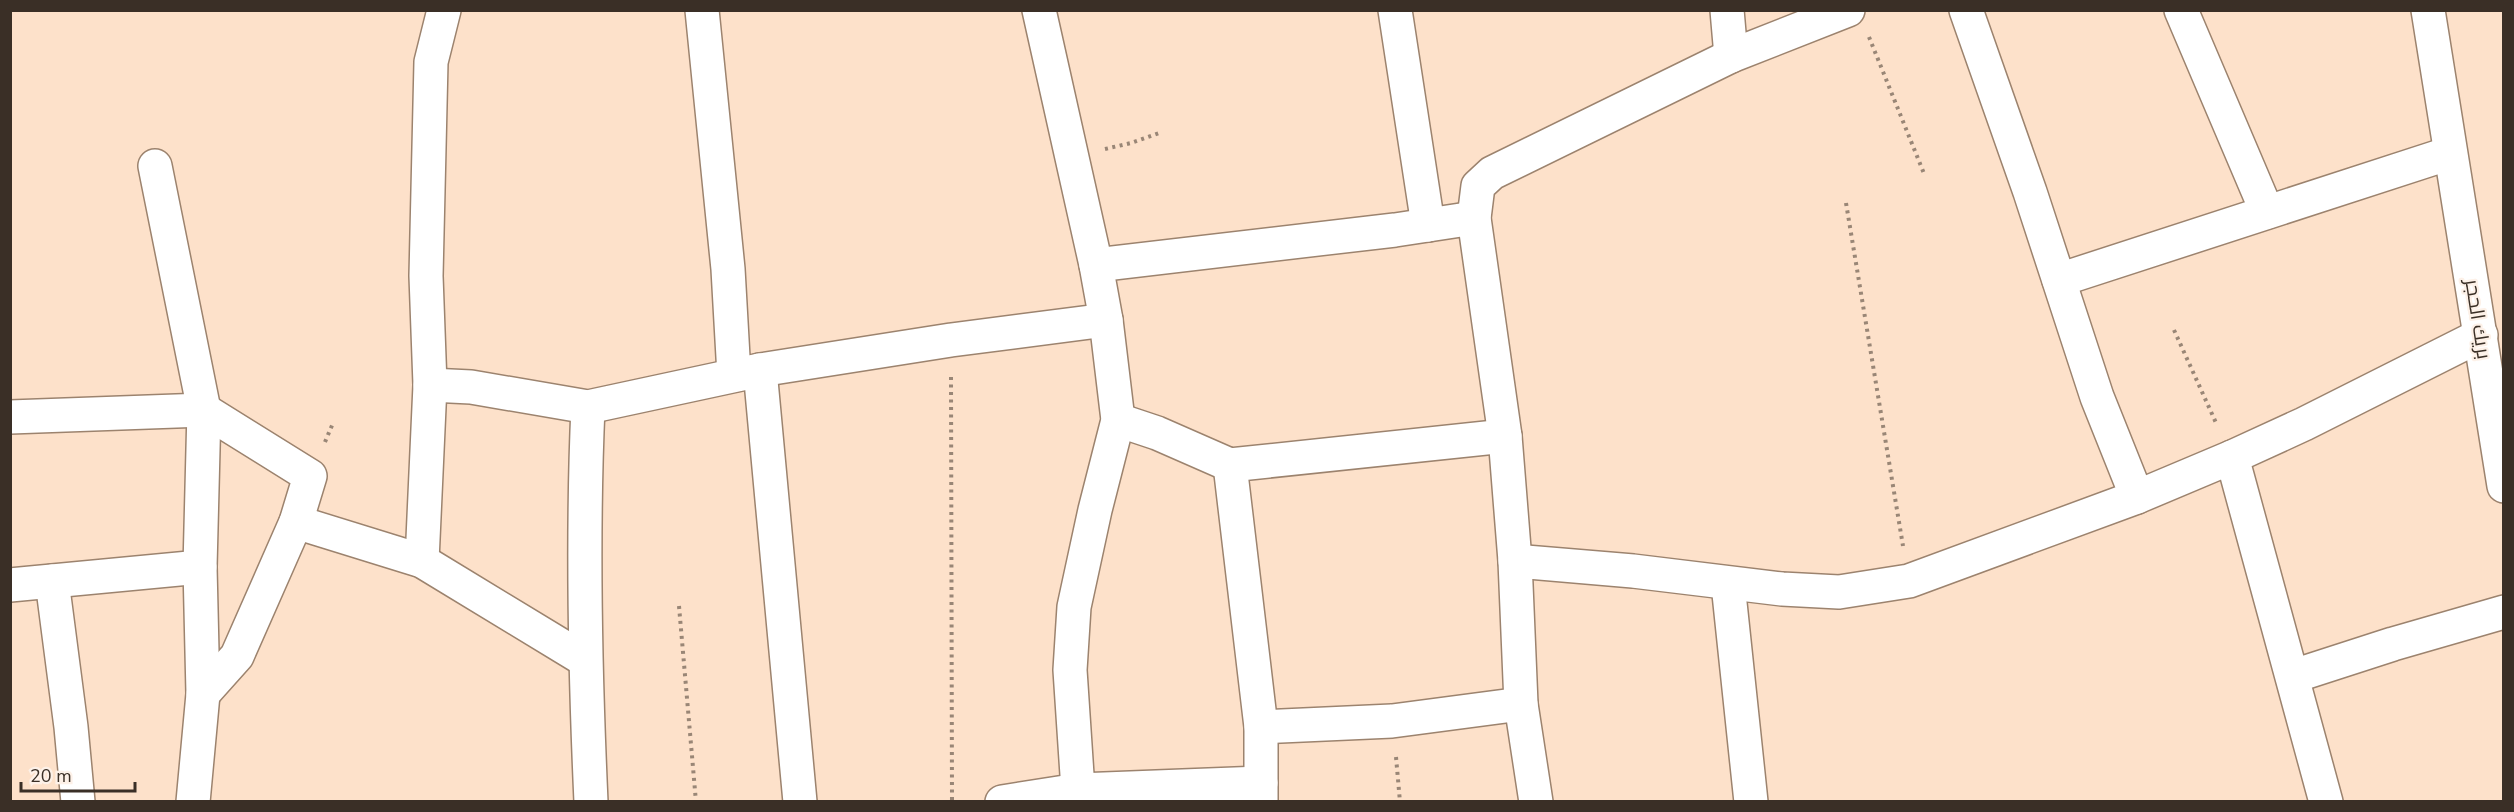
<svg xmlns="http://www.w3.org/2000/svg" width="2514" height="812" font-family="'Nunito Sans',Cairo,sans-serif">
<rect width="100%" height="100%" fill="#fde1ca"/>
<g fill="none" stroke-linecap="round" stroke-linejoin="round">
<defs>
<g id="minor">
<path d="M 702,10 L 728,269 L 734,375"/>
<path d="M 1039,10 L 1096,265 L 1106,320 L 1118,420 L 1095,510 L 1074,607 L 1070,670 L 1078,790 L 1261,783"/>
<path d="M 1395,10 L 1428,225"/>
<path d="M 1727,10 L 1731,56"/>
<path d="M 1966,10 L 2030,192 L 2097,397 L 2137,497"/>
<path d="M 2181,10 L 2267,212"/>
<path d="M 2428,10 L 2504,486"/>
<path d="M 155,166 L 204,410 L 200,567 L 203,694 L 193,802"/>
<path d="M 1096,265 L 1395,230 L 1474,218"/>
<path d="M 2059,280 L 2450,153"/>
<path d="M 760,370 L 800,802"/>
<path d="M 430,385 L 471,387 L 588,407 L 760,370 L 951,340 L 1106,320"/>
<path d="M 588,407 C 582,539 585,670 591,802"/>
<path d="M 10,417 L 204,410 L 310,476 L 296,522 L 237,656 L 203,694"/>
<path d="M 1118,420 L 1157,433 L 1230,465 L 1505,436"/>
<path d="M 2232,457 L 2326,802"/>
<path d="M 1230,465 L 1261,727 L 1261,802"/>
<path d="M 296,522 L 422,561 L 585,660"/>
<path d="M 422,561 L 430,385 L 426,276 L 431,62 L 444,10"/>
<path d="M 1515,561 L 1633,571 L 1782,589 L 1839,592 L 1909,581 L 2137,497 L 2232,457 L 2304,424 L 2481,335"/>
<path d="M 52,581 L 71,727 L 78,802"/>
<path d="M 1728,584 L 1751,802"/>
<path d="M 10,585 L 200,567"/>
<path d="M 2294,676 L 2393,644 L 2504,612"/>
<path d="M 1261,727 L 1392,721 L 1521,704"/>
<path d="M 1002,802 L 1078,790"/>
<path d="M 1536,802 L 1521,704 L 1515,561 L 1505,436 L 1474,218 L 1478,186 L 1492,173 L 1731,56 L 1848,10"/>
</g>
</defs>
<!-- minor casing -->
<use href="#minor" stroke="#9c836e" stroke-width="36"/>
<!-- path -->
<g stroke="#998676" stroke-width="4" stroke-dasharray="3 4.5" stroke-linecap="butt">
<path d="M 1869,37 L 1925,176"/>
<path d="M 1105,149 L 1131,143 L 1162,132"/>
<path d="M 1846,203 L 1903,546"/>
<path d="M 2174,330 L 2217,425"/>
<path d="M 951,377 L 952,802"/>
<path d="M 325,442 L 333,423"/>
<path d="M 679,606 L 696,802"/>
<path d="M 1396,757 L 1400,802"/>
</g>
<!-- minor -->
<use href="#minor" stroke="#fff" stroke-width="33"/>
</g>
<g text-anchor="middle" dominant-baseline="central" stroke-width="4.5" stroke-linejoin="round" paint-order="stroke">
<!-- street labels -->
<g font-size="20" fill="#3a2f26" stroke="#fdf1e8">
<text transform="translate(2478 319) rotate(81)">بريك الحجر</text>
</g>
</g>
<!-- border -->
<rect width="2514" height="812" fill="none" stroke="#3a2f26" stroke-width="24"/>
<!-- scale -->
<path d="M21 782v9h114v-9" fill="none" stroke="#3a2f26" stroke-width="3"/>
<text x="30" y="782" font-size="18" fill="#3a2f26" stroke="#fdf1e8" stroke-width="4.5" paint-order="stroke">20 m</text>
</svg>
